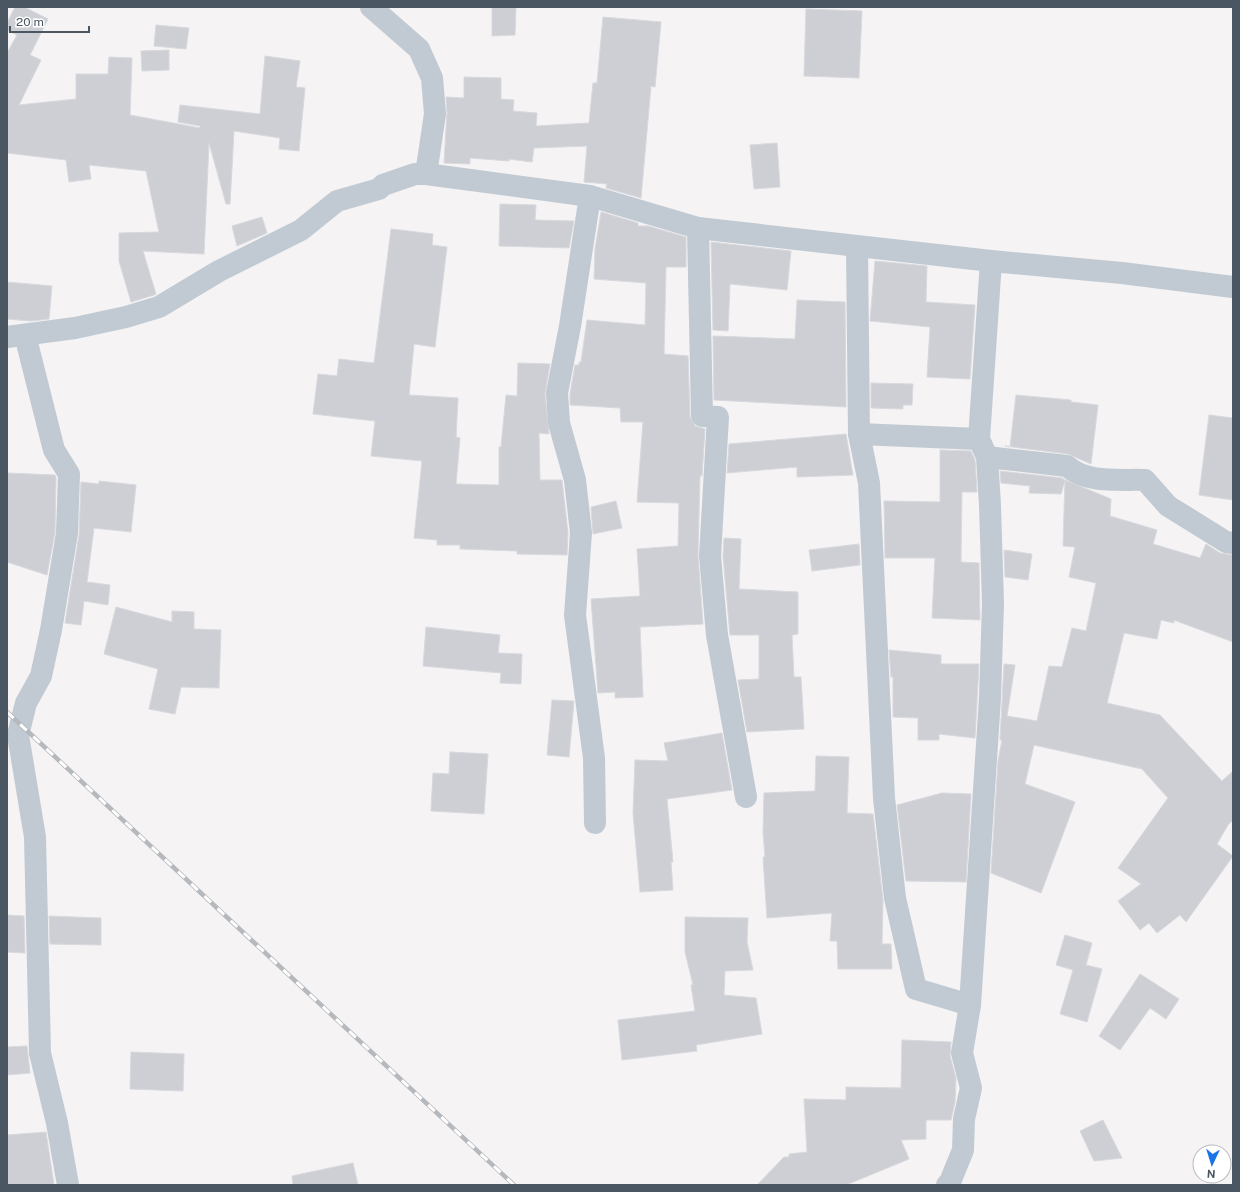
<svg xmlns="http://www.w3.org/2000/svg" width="1240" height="1192" font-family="'Public Sans',sans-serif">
<rect width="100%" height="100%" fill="#f5f3f3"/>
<!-- building -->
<g fill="#cdcfd5" stroke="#d7d9de">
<path d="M 15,7 L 24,7 L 48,19 L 30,55 L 41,60 L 19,105 L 76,99 L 76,74 L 108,74 L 109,57 L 132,58 L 130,115 L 200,128 L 200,126 L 178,122 L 180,105 L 260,114 L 265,56 L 300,61 L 296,87 L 305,88 L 299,151 L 279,149 L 280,138 L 234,131 L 230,204 L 226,204 L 209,143 L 204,254 L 143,251 L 156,294 L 154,295 L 131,302 L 119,261 L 119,233 L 159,232 L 146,171 L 89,165 L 91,179 L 69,182 L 66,160 L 7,153 L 7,53 L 17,35 L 7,30 L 7,23 Z"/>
<path d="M 492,7 L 516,7 L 515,35 L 492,36 Z"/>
<path d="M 806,9 L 862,11 L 859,78 L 804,76 Z"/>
<path d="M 603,17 L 661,22 L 655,87 L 651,86 L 641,198 L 606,188 L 607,184 L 584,182 L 587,146 L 534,148 L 532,162 L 509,159 L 509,161 L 470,158 L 470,164 L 444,163 L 447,113 L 446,97 L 464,98 L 464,77 L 501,78 L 501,99 L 514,100 L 513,111 L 537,113 L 536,126 L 589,123 L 593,83 L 597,83 Z"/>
<path d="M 156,25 L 189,28 L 186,49 L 154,46 Z"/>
<path d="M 169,50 L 169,70 L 142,71 L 141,51 Z"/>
<path d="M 777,143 L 780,187 L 754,189 L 750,145 Z"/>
<path d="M 500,204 L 536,205 L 535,220 L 574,221 L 569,248 L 499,246 Z"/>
<path d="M 601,212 L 638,223 L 638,226 L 648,226 L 686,237 L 686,267 L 666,267 L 664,354 L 688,356 L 690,417 L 695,426 L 705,429 L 702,476 L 700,476 L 698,555 L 703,624 L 640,627 L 643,697 L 615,698 L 615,692 L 598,693 L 591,599 L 640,596 L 637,549 L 678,546 L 679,503 L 637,502 L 643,422 L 621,422 L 620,408 L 570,405 L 570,394 L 575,365 L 579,365 L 579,362 L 581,362 L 587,320 L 645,325 L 646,283 L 594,279 L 595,249 Z"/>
<path d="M 262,217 L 267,233 L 237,246 L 232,226 Z"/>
<path d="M 391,229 L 433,234 L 432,245 L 447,247 L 435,347 L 414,344 L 409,395 L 458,398 L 456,437 L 460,438 L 456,484 L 499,485 L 499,447 L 501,447 L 506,395 L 517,396 L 518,363 L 550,364 L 545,394 L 549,434 L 539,433 L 540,480 L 562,480 L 568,533 L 567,555 L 517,554 L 517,551 L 460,549 L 460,545 L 437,545 L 437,540 L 414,538 L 422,461 L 371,456 L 375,421 L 313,414 L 318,374 L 337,376 L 339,359 L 374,363 Z"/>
<path d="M 711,242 L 791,251 L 787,290 L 730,284 L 728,331 L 713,330 Z"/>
<path d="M 875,261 L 927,266 L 926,302 L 975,305 L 970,379 L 927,377 L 930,327 L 870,321 Z"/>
<path d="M 7,282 L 52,286 L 49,319 L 31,321 L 7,319 Z"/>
<path d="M 797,300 L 845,302 L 846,407 L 714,400 L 713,336 L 795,339 Z"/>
<path d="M 871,383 L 913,384 L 912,405 L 903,405 L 903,409 L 871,408 Z"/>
<path d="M 1016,395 L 1071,400 L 1071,402 L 1098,405 L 1091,464 L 1068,454 L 1005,446 L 1010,447 Z"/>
<path d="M 1209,415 L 1233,418 L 1233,500 L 1199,495 Z"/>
<path d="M 846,434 L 853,475 L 797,477 L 797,467 L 727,473 L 729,444 Z"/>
<path d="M 940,450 L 971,451 L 975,460 L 977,492 L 962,492 L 961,562 L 979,563 L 980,620 L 932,618 L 935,558 L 885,558 L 884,501 L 940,502 Z"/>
<path d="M 1000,471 L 1062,478 L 1065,480 L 1061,494 L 1029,493 L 1030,486 L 1001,483 Z"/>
<path d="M 7,473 L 55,475 L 56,477 L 55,532 L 47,575 L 7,562 Z"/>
<path d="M 1065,480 L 1111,499 L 1110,516 L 1157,530 L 1153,544 L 1200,558 L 1206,544 L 1220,553 L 1233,555 L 1233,642 L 1174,620 L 1174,623 L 1161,620 L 1157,639 L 1124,633 L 1107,703 L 1160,715 L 1222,781 L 1233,771 L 1233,820 L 1228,825 L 1217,844 L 1233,856 L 1186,922 L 1180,915 L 1157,933 L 1149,923 L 1140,930 L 1118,901 L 1141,884 L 1118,868 L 1168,798 L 1142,769 L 1034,745 L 1025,784 L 1075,802 L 1041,893 L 991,873 L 998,761 L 1002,740 L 1000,740 L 1004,664 L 1015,665 L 1007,716 L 1037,721 L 1049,666 L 1062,667 L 1072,628 L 1086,631 L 1096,583 L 1069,577 L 1075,547 L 1063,546 Z"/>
<path d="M 99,481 L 136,485 L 131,532 L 94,528 L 87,582 L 110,585 L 108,605 L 84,601 L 81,625 L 65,623 L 79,535 L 81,482 L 99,484 Z"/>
<path d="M 616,501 L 622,528 L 593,534 L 591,507 Z"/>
<path d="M 724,538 L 741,539 L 739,589 L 798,592 L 798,634 L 792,635 L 794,677 L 801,677 L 804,729 L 747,732 L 738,680 L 759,679 L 759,635 L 730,635 L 723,556 Z"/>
<path d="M 859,544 L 860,565 L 812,571 L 809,550 Z"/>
<path d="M 1004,550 L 1032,554 L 1028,580 L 1005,577 Z"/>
<path d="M 116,607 L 172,622 L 172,611 L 194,612 L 194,629 L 221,630 L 219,688 L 181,687 L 175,714 L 149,709 L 158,669 L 104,654 Z"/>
<path d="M 426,627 L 500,635 L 498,653 L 522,654 L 521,684 L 500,683 L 501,673 L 423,666 Z"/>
<path d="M 889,650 L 941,655 L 941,664 L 979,664 L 975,738 L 939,734 L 939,740 L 918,740 L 918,718 L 893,717 L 893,677 L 891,677 Z"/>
<path d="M 552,700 L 574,701 L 569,757 L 547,755 Z"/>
<path d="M 722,733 L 732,790 L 667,799 L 673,862 L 671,862 L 673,890 L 640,892 L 633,813 L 635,760 L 668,761 L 664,743 Z"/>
<path d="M 450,752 L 488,754 L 484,814 L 431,811 L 433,773 L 449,774 Z"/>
<path d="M 816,756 L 849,757 L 847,813 L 873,814 L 883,900 L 882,944 L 891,944 L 892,969 L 838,969 L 837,941 L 830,941 L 832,913 L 767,918 L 763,857 L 765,857 L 763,832 L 764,793 L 815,791 Z"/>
<path d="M 942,793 L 971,794 L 966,882 L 906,881 L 897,805 Z"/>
<path d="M 7,915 L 24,916 L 25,953 L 7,952 Z"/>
<path d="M 49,916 L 101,918 L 101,945 L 50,944 Z"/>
<path d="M 685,917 L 748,918 L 747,942 L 753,970 L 725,971 L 724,995 L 756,998 L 762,1034 L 696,1045 L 697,1051 L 622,1060 L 618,1020 L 695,1011 L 691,985 L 693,985 L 685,952 Z"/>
<path d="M 1065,935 L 1092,943 L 1086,965 L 1102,969 L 1087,1022 L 1060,1014 L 1073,970 L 1056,965 Z"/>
<path d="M 1140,974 L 1179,999 L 1166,1019 L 1150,1008 L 1120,1050 L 1099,1036 Z"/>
<path d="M 902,1040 L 951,1042 L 950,1056 L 956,1078 L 955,1102 L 951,1120 L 926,1120 L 926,1139 L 901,1140 L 909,1159 L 846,1185 L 757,1185 L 784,1157 L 789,1157 L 789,1154 L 807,1152 L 804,1099 L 846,1100 L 846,1087 L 901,1088 Z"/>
<path d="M 27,1046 L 30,1073 L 7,1075 L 7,1047 Z"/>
<path d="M 131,1052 L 184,1054 L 183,1091 L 130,1089 Z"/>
<path d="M 1103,1120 L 1122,1158 L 1094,1161 L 1080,1131 Z"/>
<path d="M 46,1132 L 54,1185 L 7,1185 L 7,1135 Z"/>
<path d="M 353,1163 L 358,1185 L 293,1185 L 292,1176 Z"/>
</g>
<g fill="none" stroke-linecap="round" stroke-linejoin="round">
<!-- minor -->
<g stroke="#c1cad2" stroke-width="22">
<path d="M 371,7 L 419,49 L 432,78 L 435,114 L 426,174"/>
<path d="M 590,196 L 570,326 L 557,393 L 559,423 L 575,480 L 581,533 L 575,615 L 594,758 L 595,823"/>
<path d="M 698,228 L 702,416 L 718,417 L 710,556 L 717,635 L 746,797"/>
<path d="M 857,247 L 859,434 L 869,483 L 884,798 L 895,898 L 916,989 L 970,1005"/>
<path d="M 25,335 L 54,450 L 69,474 L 67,533 L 51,630 L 41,676 L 26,703 L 18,735 L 35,837 L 40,1053 L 57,1123 L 68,1185"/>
<path d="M 7,337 L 75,328 L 126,317 L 159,307 L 219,271 L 301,230 L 337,201 L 379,189 L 383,185 L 415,174 L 426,174 L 590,196 L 698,228 L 991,261 L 1122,273 L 1233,287"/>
<path d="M 859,434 L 979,439"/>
<path d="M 987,457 L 1067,466 C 1087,484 1120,479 1145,480 L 1168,506 L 1226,542 L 1233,543"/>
<path d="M 947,1185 L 950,1182 L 963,1150 L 964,1119 L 971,1088 L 962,1053 L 970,1005 L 990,698 L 993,603 L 990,505 L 987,457 L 979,439 L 991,261"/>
</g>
<defs>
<path id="rail" d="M 7,712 L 514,1185"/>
</defs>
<!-- rail casing -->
<use href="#rail" stroke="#b5b8bd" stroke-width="4.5"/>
<!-- rail -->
<use href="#rail" stroke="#fff" stroke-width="3" stroke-dasharray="9" stroke-linecap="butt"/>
</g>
<!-- border -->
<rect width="1240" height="1192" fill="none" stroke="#4a5661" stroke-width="16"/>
<!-- north arrow -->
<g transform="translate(1212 1164) rotate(184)"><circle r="19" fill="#ffffff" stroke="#b7bbc0"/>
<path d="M0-3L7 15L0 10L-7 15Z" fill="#1a73e8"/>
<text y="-6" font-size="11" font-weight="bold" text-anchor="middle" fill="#4a5661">N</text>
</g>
<!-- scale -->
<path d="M10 26v6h79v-6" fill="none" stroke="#4a5661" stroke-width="2"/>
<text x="16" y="26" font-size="12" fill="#4a5661" stroke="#ffffff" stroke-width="3" paint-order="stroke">20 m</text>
</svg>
